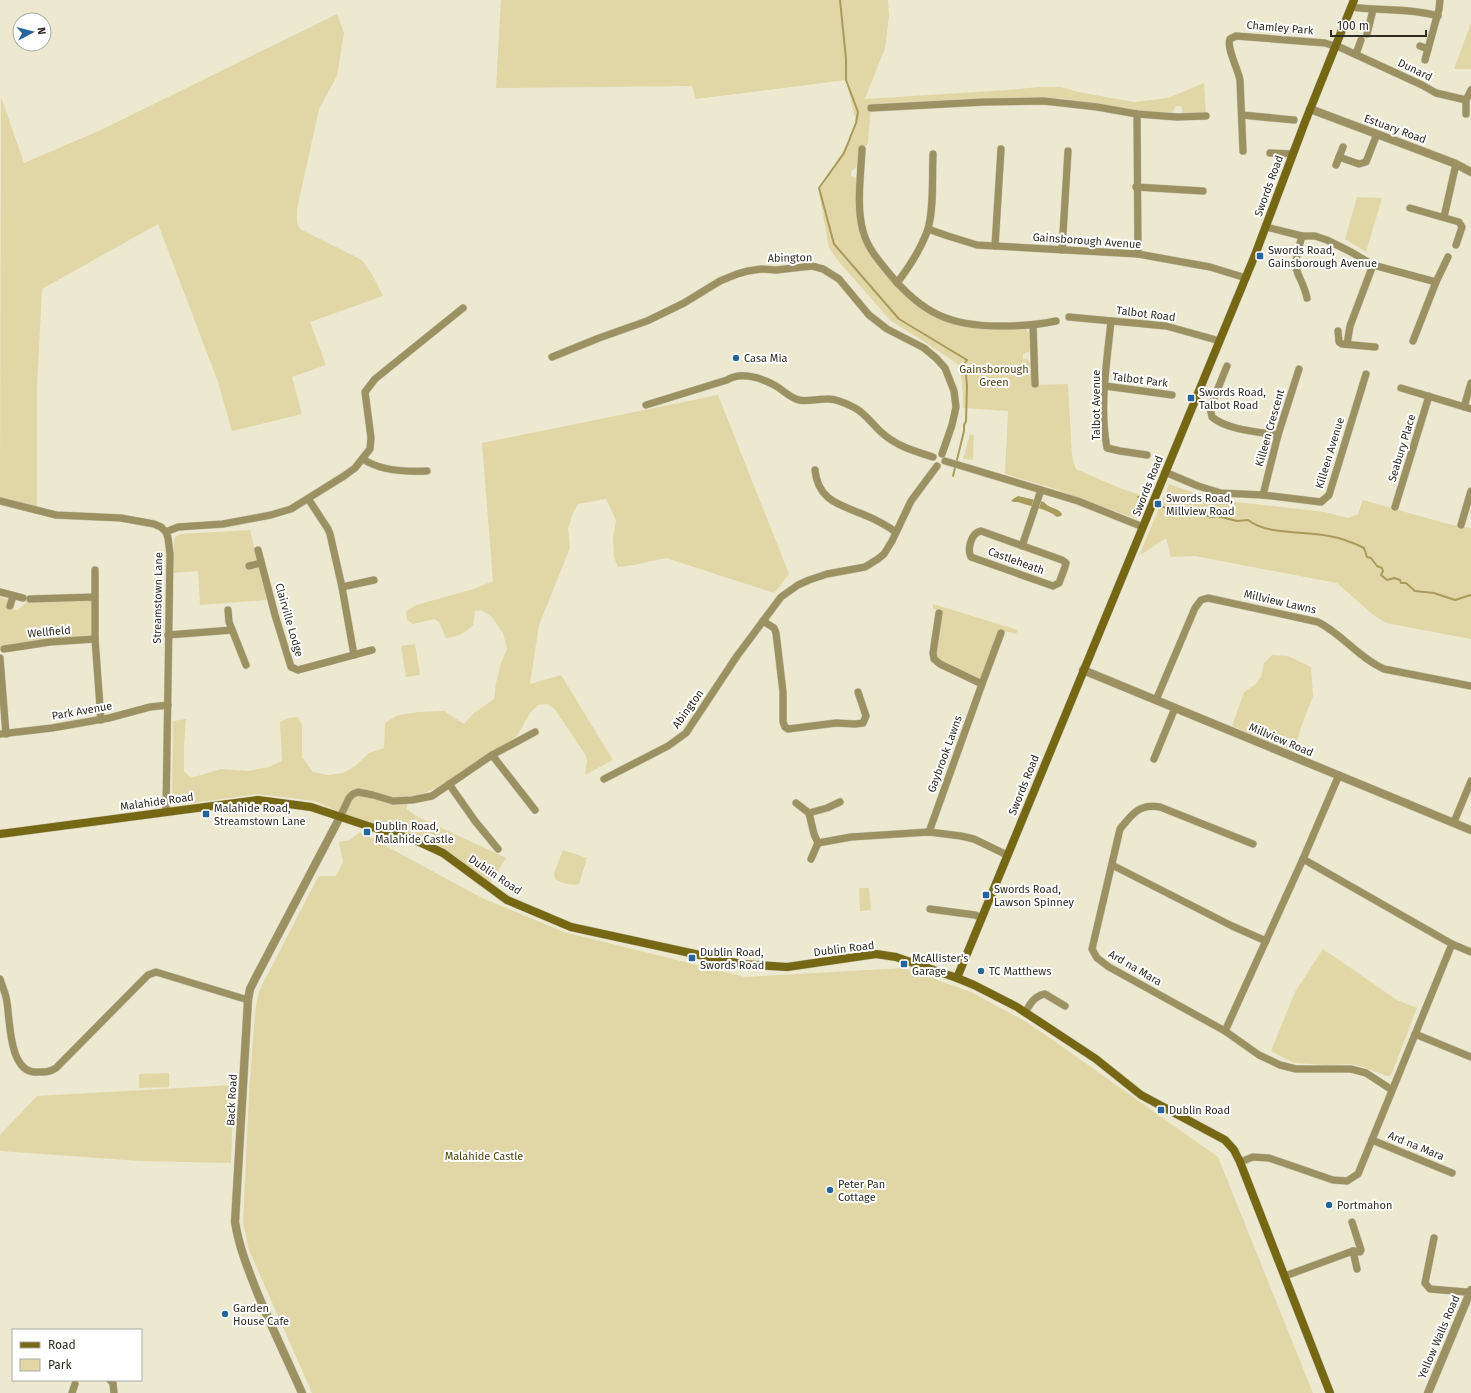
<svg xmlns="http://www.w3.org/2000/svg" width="1471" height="1393" font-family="'Fira Sans',sans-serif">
<rect width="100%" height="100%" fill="#ede9d0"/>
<!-- green -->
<g fill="#e0d6a6">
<path d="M 501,0 L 888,0 L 889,16 L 885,48 L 865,99 L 1008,90 L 1038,87 L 1061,87 L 1078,92 L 1134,102 L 1168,98 L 1204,83 L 1206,114 L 1183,114 L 1181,106 L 1176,106 L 1172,113 L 1144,112 L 1060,98 L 988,98 L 871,105 L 868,143 L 866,146 L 859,146 L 857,167 L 851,171 L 851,176 L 856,178 L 858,183 L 856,213 L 861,235 L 899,290 L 909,299 L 926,313 L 953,323 L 979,329 L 1023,328 C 1032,331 1033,345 1029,352 L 1023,354 L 1023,359 L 1027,359 L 1031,363 L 1032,385 L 1068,384 L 1072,456 L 1076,469 L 1117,487 L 1146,497 L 1137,519 L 1055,489 L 1005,474 L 1008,411 L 963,408 L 963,395 L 960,366 L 940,352 L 890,320 L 840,263 L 829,248 L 819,192 L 848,142 L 856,122 L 846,80 L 696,99 L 692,86 L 496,88 Z"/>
<path d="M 337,14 L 344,33 L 337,76 L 319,109 L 297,209 L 297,222 L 300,229 L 362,260 L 373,276 L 383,296 L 310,322 L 326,365 L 292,377 L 302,414 L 232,431 L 218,382 L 158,224 L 42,289 L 37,387 L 37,507 L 0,497 L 1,97 L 24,163 L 101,130 Z"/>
<path d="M 1471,23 L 1471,69 L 1454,69 Z"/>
<path d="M 1357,197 L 1382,198 L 1366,252 L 1345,239 Z"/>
<path d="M 718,395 L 789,574 L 774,593 L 666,558 L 634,565 L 618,567 L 614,557 L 613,539 L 616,520 L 606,499 L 578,504 L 573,513 L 568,528 L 570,548 L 539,625 L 530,684 L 561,675 L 613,760 L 585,775 L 587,761 L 585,754 L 554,708 L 547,704 L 538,705 L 530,713 L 517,736 L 468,769 L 439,787 L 414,797 L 407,802 L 407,809 L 416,816 L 506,858 L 490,883 L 459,859 L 443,848 L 349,816 L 314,801 L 258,794 L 172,806 L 173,721 L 186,719 L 184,747 L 184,771 L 191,778 L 221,769 L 248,771 L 269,767 L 282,761 L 280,722 L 288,718 L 298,717 L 302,725 L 302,757 L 313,772 L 328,775 L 343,773 L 354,767 L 369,753 L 384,748 L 385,723 L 398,715 L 419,712 L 444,711 L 464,724 L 474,713 L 494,699 L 496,683 L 501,663 L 507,649 L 503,633 L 492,617 L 481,610 L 475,611 L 473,625 C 465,633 458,637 446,638 L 439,622 L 434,619 L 413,624 L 407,620 L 406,611 L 416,605 L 474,589 L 493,581 L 482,443 Z"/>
<path d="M 970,434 L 974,435 L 973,460 L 963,459 Z"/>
<path d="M 1169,484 L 1183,489 L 1219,500 L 1325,512 L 1348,518 L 1358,514 L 1363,500 L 1448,524 L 1471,528 L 1471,639 L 1386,623 L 1372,614 L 1337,583 L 1195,556 L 1171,557 L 1166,538 L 1139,556 Z"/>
<path d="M 250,530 L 267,600 L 200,605 L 198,571 L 173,573 L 174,541 L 175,537 L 181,534 Z"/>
<path d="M 0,597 L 9,600 L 9,609 L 17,610 L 25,604 L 27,601 L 49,602 L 89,598 L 93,602 L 92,632 L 90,638 L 29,643 L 0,648 Z"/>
<path d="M 933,604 L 1018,630 L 1016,634 L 1009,632 L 1000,632 L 981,679 L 939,660 L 936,656 L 942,615 L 941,611 L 937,609 L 933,609 Z"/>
<path d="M 415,644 L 420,675 L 406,677 L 401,646 Z"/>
<path d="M 1272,655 L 1288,656 L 1311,667 L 1313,696 L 1301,727 L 1294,753 L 1232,726 L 1244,692 L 1256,684 L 1261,677 L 1264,663 Z"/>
<path d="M 360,832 L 482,898 L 564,932 L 745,977 L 904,968 L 971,992 L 1030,1024 L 1218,1157 L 1313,1393 L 312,1393 L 249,1250 L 243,1223 L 249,1094 L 255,1012 L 259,991 L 318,877 L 322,876 L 336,876 L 343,862 L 339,842 L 350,840 Z"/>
<path d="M 563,850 L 587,858 L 579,884 C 571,886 562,883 555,879 L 554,873 Z"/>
<path d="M 859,888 L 869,888 L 871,910 L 860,911 Z"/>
<path d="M 1323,949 L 1397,1000 L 1417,1008 L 1392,1073 L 1390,1076 L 1387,1076 L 1363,1067 L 1350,1064 L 1326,1065 L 1294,1063 L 1271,1051 L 1295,992 Z"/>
<path d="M 169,1073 L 169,1087 L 139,1088 L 139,1074 Z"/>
<path d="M 234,1085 L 231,1163 L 140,1161 L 0,1151 L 0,1135 L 37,1096 Z"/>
</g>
<!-- water -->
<path fill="#a89b5b" d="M 1018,496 L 1044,502 C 1049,509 1058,507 1062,514 L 1061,516 L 1057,517 C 1048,509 1032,507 1021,503 C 1017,501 1015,503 1011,501 L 1013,499 Z"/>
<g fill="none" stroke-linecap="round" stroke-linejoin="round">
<!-- stream -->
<g stroke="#a89b5b" stroke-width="2">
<path d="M 840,0 L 846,59 L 846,80 L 858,112 L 856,123 L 844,153 L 819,188 L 834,244 L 899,319 L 967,360"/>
<path d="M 953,476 L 964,431 L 964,425 L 966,421 L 967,386 L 965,363 L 967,360"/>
<path d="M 1138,497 L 1145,499"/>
<path d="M 1160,506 L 1170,509 L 1212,517 L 1217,516 L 1237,521 L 1248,520 C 1269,536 1303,530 1329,536 C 1341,538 1352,542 1364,548 L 1367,557 L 1371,558 L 1377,566 L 1382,568 L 1383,571 L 1381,575 L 1387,580 L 1394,578 L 1400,580 L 1401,583 L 1406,583 L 1415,591 L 1434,593 L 1455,600 L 1471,595"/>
</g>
<defs>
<g id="minor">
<path d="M 1351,7 C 1380,11 1410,8 1438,16"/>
<path d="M 1367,34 L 1373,10"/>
<path d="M 1335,45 L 1422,85 L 1436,93 L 1466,100"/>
<path d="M 1420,46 L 1428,49"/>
<path d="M 1356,54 L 1361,40"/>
<path d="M 1425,60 L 1439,9 L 1440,0"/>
<path d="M 871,108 L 984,102 L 1044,101 L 1097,107 L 1137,114 L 1177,117 L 1206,116"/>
<path d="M 1137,114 L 1138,254"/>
<path d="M 1466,114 L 1466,100 L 1471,90"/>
<path d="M 1242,115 L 1294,120"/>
<path d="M 862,149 C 861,174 856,206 863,231 C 867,247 878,260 888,272 C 922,314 951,327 1004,326 C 1022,326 1038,325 1056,321"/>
<path d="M 1243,151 L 1240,80 C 1238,69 1226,47 1230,39 L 1236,36 L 1325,43 L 1334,46"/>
<path d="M 1270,153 L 1293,154"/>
<path d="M 1339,157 L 1359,164 L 1366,162 L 1377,134"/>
<path d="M 1336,165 L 1343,147"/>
<path d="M 1136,187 L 1203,191"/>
<path d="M 1410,208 L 1459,222 L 1462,227 L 1456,245"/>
<path d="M 1444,217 L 1456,164"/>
<path d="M 1266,227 L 1302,236 L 1315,236 L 1327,240 L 1351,252 L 1373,265 L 1436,282"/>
<path d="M 928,229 L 948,236 L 977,245 L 1138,254 L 1210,267 L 1246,278"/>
<path d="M 1302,236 C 1299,248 1293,263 1298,274 C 1302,283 1305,288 1307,298"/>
<path d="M 995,246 L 1001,149"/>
<path d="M 1062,250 L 1068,151"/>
<path d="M 897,283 C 910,266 921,249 928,229 C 934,208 932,177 933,154"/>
<path d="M 1069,317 L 1166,326 L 1220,341"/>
<path d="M 1111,321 C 1107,362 1099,407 1107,448 L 1120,451 L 1147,455"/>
<path d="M 1033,325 L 1035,384"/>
<path d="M 1338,331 L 1339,342 L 1342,344 L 1375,347"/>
<path d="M 1413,341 L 1436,282 L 1448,257"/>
<path d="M 1347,344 L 1350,326 L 1373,265"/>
<path d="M 552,357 L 599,338 L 647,321 L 684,303 L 720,281 L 737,274 L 748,271 L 761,269 L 776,270 L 812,266 L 823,269 L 839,279 L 869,315 L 887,329 L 924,348 L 936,358 L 945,368 L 954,391 L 956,407 L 952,425 L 942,454"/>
<path d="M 1227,366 L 1210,408 L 1212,417 C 1227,430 1259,432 1278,435"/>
<path d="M 1105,386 L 1172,395"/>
<path d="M 1401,388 L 1471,409"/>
<path d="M 646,405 L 727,380 C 741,371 762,378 776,386 C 783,390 790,398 799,400 C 808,402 817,399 826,399 C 836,398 846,403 855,408 C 866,414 872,424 881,432 C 896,446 914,451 933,457"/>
<path d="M 1464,407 L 1471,383"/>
<path d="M 363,459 C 380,471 406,472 427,471"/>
<path d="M 945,461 L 1078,501 L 1143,527"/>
<path d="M 815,470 C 818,502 842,505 867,516 C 877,520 887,526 896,532"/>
<path d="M 1165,472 L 1198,486 L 1221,493 L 1263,495 L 1321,502 L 1329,495 L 1366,374"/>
<path d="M 1263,495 L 1278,435 L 1299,369"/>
<path d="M 309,500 L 328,529 L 330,534 L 342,587 L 354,655"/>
<path d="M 0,501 L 56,515 L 121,518 L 154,524 L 161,527 L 166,532 L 168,538 L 170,554 L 166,812"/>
<path d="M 1395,507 L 1429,396"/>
<path d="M 1461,525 L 1471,491"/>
<path d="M 981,531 L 1062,560 L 1066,563 L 1065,567 L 1059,583 L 1053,586 L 971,557 C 967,549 971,533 981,531 Z"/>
<path d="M 166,532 L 178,527 L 223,524 L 271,515 L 291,509 L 344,476 L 355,468 L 370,449 L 371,438 L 365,392 L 375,379 L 463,308"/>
<path d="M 1022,546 L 1041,490"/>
<path d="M 258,550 L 275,615 L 291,667 L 298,670 L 372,650"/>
<path d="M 249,566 L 261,563"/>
<path d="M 342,587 L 374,580"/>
<path d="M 0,592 L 23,598"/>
<path d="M 95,597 L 95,570"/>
<path d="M 10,606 L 13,596"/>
<path d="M 228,610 L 229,622 L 246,665"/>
<path d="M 939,613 L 933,653 L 934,659 L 940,664 L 982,684 L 1001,633"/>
<path d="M 763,621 L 774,628 L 776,633 L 783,692 L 783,722 L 785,727 L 788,729 L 836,723 L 855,724 L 863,723 L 866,716 L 858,692"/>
<path d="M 168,635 L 232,630"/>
<path d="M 95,639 L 101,720"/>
<path d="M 4,649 L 50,642 L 95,639 L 95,597 L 30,599"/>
<path d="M 0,658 L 6,734"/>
<path d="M 1156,700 L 1195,608 L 1201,600 L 1208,598 L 1318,622 C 1342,634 1359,658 1384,669 L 1471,686"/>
<path d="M 0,734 L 52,728 L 109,718 L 150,707 L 168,705"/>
<path d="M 492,755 L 535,810"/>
<path d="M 1154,759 L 1175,708"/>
<path d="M 604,779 L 668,746 L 686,733 L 737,656 L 781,597 L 798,585 L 809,580 L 827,574 L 865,567 L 878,559 L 884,554 L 892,541 L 911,501 L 937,466"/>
<path d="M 449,784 L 475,821 L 498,849"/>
<path d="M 840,802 L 827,808 L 809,813 L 814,834 L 818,843 L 851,837 L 929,832 L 961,836 L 974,839 L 1007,855"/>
<path d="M 796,803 L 809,813"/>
<path d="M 340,817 L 349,798 L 353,794 L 358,792 L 373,795 L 393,801 L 412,800 L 432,796 L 492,755 L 535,732"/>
<path d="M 1454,822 L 1471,781"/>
<path d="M 929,832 L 982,684"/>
<path d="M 1253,844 L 1160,807 C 1140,803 1132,814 1120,829 L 1092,949 L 1097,958 L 1109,967 L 1225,1031 L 1259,1055 L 1280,1065 L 1296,1069 L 1351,1069 L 1366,1073 L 1392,1090"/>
<path d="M 811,859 L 818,843"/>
<path d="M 1112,865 L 1232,926 L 1266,941"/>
<path d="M 930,909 L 975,915 L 982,918"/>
<path d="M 1452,944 L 1471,952"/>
<path d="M 0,979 C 2,986 6,994 7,1002 C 10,1021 9,1075 38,1072 C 45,1072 50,1072 56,1068 L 148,975 L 156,972 L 248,1000"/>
<path d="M 1025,1013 C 1030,1004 1034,996 1045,994 L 1065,1006"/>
<path d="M 1225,1031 L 1303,859 L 1339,775"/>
<path d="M 1415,1034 L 1471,1057"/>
<path d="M 1372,1140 L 1452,1173"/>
<path d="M 1240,1162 L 1253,1157 L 1269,1158 L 1333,1180 L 1347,1181 L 1358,1174 L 1452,944 L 1303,859"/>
<path d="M 1352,1222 L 1361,1250 L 1360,1252 L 1353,1251"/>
<path d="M 1434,1238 L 1425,1283 L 1430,1289 L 1466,1292 L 1470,1293"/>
<path d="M 1285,1276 L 1353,1251 L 1357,1269"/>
<path d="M 110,1380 L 113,1383 L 114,1393"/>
<path d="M 72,1393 L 75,1384"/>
</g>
<g id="tertiary">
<path d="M 1310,109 L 1422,151 L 1456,164 L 1471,172"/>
<path d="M 1083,670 L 1471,830"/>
<path d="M 302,1393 C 287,1359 271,1326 257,1292 C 248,1269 239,1247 235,1222 L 248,1000 L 250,989 L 255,979 L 340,817"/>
<path d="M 1428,1393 L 1471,1290"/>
</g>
<g id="secondary">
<path d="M 0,834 L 258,800 L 311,807 L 368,826 L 415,840 L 443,853 L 507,900 L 571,927 L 741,964 L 787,967 L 876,954 L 896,957 L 957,978 L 974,985 L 1017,1007 L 1096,1059 L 1141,1095 L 1225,1140 L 1234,1150 L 1240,1162 L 1330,1393"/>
<path d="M 957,978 L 1255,255 L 1305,122 L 1354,0"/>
</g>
</defs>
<!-- minor casing -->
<use href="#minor" stroke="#cbc7b1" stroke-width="8"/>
<!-- tertiary casing -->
<use href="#tertiary" stroke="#cbc7b1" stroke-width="9"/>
<!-- secondary casing -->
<use href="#secondary" stroke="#cbc7b1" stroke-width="9"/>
<!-- minor -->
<use href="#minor" stroke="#9b9162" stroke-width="7"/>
<!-- tertiary -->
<use href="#tertiary" stroke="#9b9162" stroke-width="8"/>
<!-- secondary -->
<use href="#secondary" stroke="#766714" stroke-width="8"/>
</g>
<!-- markers -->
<g fill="#25659b" stroke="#fff" stroke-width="1.5">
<rect x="1256" y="252" width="8" height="8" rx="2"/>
<circle cx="736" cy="358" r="4"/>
<rect x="1187" y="394" width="8" height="8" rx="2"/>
<rect x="1154" y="500" width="8" height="8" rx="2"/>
<rect x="202" y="810" width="8" height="8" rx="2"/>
<rect x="363" y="828" width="8" height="8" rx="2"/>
<rect x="982" y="891" width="8" height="8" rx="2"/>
<rect x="688" y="954" width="8" height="8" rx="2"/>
<rect x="900" y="960" width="8" height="8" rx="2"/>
<circle cx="981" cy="971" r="4"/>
<rect x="1157" y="1106" width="8" height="8" rx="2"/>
<circle cx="830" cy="1190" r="4"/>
<circle cx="1329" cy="1205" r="4"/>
<circle cx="225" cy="1314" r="4"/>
</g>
<g text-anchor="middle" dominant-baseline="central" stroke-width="4" stroke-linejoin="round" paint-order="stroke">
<!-- street labels -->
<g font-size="11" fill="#2e2c23" stroke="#fff">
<text transform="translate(1280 28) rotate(5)">Chamley Park</text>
<text transform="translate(1415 70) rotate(26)">Dunard</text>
<text transform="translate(1395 129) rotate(20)">Estuary Road</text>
<text transform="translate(1269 186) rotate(-70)">Swords Road</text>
<text transform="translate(1087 241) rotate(4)">Gainsborough Avenue</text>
<text transform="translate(790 258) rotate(-1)">Abington</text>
<text transform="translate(1146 314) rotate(7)">Talbot Road</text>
<text transform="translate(1140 380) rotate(7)">Talbot Park</text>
<text transform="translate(1096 405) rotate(-90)">Talbot Avenue</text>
<text transform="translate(1270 428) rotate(-74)">Killeen Crescent</text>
<text transform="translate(1402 448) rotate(-73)">Seabury Place</text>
<text transform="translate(1330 453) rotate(-73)">Killeen Avenue</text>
<text transform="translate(1148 486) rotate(-68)">Swords Road</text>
<text transform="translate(1016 561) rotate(20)">Castleheath</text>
<text transform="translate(158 598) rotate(-89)">Streamstown Lane</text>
<text transform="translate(1280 602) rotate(13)">Millview Lawns</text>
<text transform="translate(289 620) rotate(74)">Clairville Lodge</text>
<text transform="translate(49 632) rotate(-5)">Wellfield</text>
<text transform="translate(688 709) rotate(-54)">Abington</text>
<text transform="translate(82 711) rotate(-10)">Park Avenue</text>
<text transform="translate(1281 740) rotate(23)">Millview Road</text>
<text transform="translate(945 754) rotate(-70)">Gaybrook Lawns</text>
<text transform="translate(1024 785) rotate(-68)">Swords Road</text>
<text transform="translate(157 802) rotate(-8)">Malahide Road</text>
<text transform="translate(495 875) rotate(34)">Dublin Road</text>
<text transform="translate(844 949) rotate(-7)">Dublin Road</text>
<text transform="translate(1135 968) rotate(30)">Ard na Mara</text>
<text transform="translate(232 1100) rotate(-87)">Back Road</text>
<text transform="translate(1416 1146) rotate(22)">Ard na Mara</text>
<text transform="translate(1439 1337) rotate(-67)">Yellow Walls Road</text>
</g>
<!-- poi labels -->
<g font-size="11" fill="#2e2c23" stroke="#fff" text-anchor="start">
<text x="1268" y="250">Swords Road,<tspan x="1268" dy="13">Gainsborough Avenue</tspan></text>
<text x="744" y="358">Casa Mia</text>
<text x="1199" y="392">Swords Road,<tspan x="1199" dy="13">Talbot Road</tspan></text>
<text x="1166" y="498">Swords Road,<tspan x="1166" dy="13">Millview Road</tspan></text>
<text x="214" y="808">Malahide Road,<tspan x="214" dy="13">Streamstown Lane</tspan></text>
<text x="375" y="826">Dublin Road,<tspan x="375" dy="13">Malahide Castle</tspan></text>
<text x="994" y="889">Swords Road,<tspan x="994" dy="13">Lawson Spinney</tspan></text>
<text x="700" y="952">Dublin Road,<tspan x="700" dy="13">Swords Road</tspan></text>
<text x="912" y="958">McAllister's<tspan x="912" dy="13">Garage</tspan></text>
<text x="989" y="971">TC Matthews</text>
<text x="1169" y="1110">Dublin Road</text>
<text x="838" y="1184">Peter Pan<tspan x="838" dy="13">Cottage</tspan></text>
<text x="1337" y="1205">Portmahon</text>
<text x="233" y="1308">Garden<tspan x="233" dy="13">House Cafe</tspan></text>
</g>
<!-- park labels -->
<g font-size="11" fill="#4d4310" stroke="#fff">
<text x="994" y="369">Gainsborough<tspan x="994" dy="13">Green</tspan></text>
<text x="484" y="1156">Malahide Castle</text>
</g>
</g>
<!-- legend -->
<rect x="12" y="1329" width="130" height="52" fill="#ffffff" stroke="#ababa7"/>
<rect x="20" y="1342" width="20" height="6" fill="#766714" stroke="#ababa7"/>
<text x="48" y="1349" font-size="12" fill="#2e2c23">Road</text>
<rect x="20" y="1359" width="20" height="12" fill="#e0d6a6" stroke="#ababa7"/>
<text x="48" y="1369" font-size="12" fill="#2e2c23">Park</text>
<!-- north arrow -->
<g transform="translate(32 32) rotate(83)"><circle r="19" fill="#ffffff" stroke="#ababa7"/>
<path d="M0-3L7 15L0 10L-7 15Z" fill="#25659b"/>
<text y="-6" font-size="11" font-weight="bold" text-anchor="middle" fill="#2e2c23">N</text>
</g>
<!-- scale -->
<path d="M1331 30v6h95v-6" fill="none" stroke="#2e2c23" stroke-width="2"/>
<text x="1337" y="30" font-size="12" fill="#2e2c23" stroke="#ffffff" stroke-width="3" paint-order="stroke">100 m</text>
</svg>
